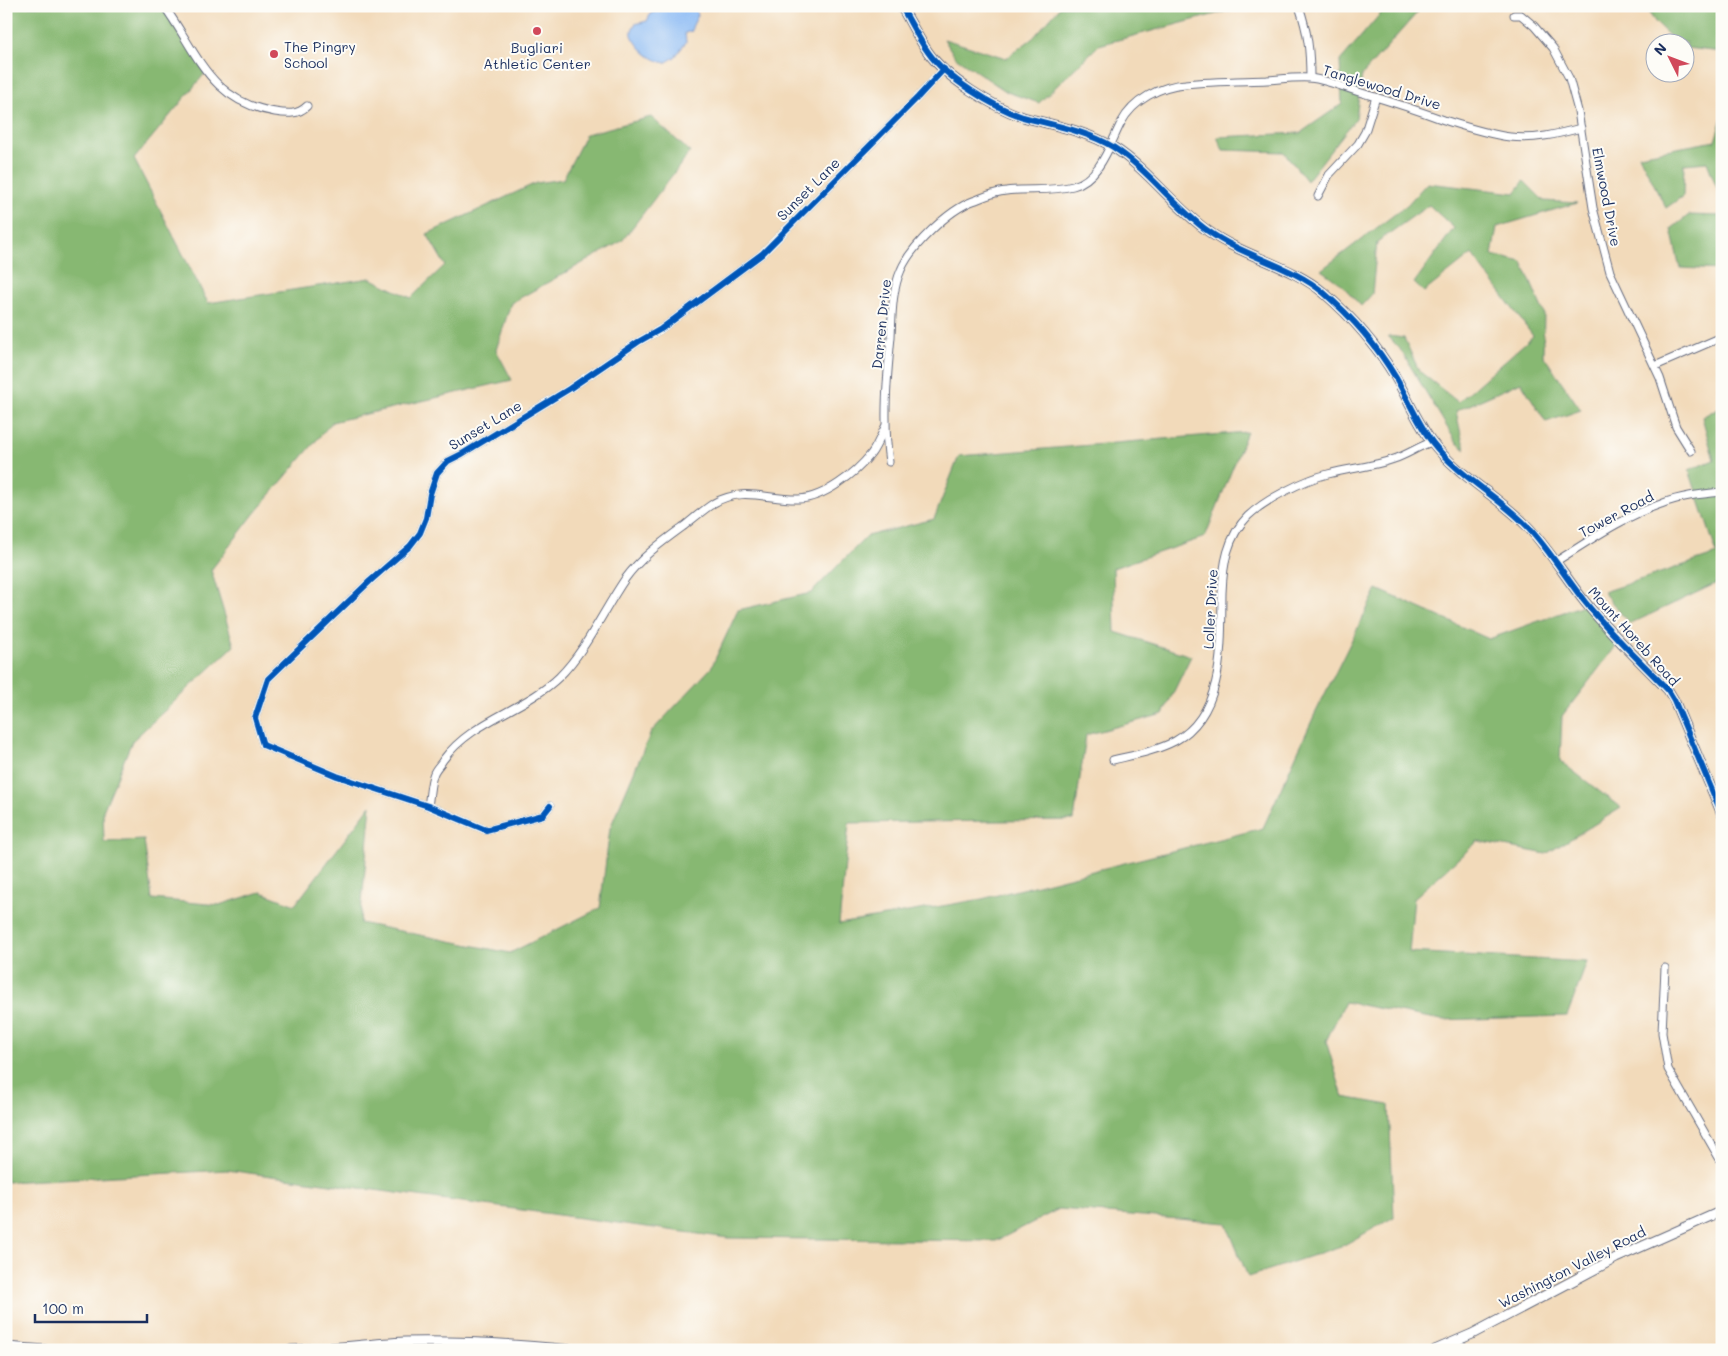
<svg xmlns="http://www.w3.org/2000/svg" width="1728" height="1356" font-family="Mali,sans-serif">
<rect width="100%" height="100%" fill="#fdfcf7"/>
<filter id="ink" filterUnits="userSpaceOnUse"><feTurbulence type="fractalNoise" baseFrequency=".02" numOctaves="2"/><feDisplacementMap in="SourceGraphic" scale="10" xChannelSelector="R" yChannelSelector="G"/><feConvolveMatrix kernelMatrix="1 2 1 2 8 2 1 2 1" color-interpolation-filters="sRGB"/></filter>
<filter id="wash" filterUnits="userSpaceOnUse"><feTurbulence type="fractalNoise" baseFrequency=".0096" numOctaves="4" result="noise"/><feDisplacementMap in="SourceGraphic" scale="20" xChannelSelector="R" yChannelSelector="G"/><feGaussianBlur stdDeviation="1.12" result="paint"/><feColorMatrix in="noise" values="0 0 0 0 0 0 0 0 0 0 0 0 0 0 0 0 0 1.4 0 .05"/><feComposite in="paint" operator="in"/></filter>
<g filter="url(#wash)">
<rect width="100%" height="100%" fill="#f2daba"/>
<!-- forest -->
<g fill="#87b872" stroke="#517468">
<path d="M 6,6 L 163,6 L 206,72 L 134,159 L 208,303 L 370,278 L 411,298 L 445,265 L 427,234 L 536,183 L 563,179 L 586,134 L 651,117 L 690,152 L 622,241 L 511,303 L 496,350 L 512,380 L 332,422 L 254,514 L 211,570 L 234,646 L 132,741 L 103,811 L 104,842 L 144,840 L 152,899 L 219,905 L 261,892 L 295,905 L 371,805 L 360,923 L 510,953 L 600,908 L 610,828 L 651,732 L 711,668 L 738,610 L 811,593 L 867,536 L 934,519 L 959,456 L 1247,432 L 1205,537 L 1113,568 L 1115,632 L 1191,656 L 1163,714 L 1086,735 L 1074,820 L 849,823 L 839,924 L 982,899 L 1263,828 L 1314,716 L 1377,589 L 1489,639 L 1586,604 L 1620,641 L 1562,716 L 1560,761 L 1621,808 L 1546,854 L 1478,841 L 1414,898 L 1409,952 L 1587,962 L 1567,1016 L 1441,1020 L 1345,1002 L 1326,1041 L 1343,1097 L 1389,1105 L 1394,1217 L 1344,1245 L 1248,1277 L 1226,1223 L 1059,1209 L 996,1241 L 728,1238 L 227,1170 L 6,1182 Z"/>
<path d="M 1061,6 L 1246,6 L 1099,45 L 1039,103 L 1007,92 L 955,57 L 944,39 L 1006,58 L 1033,38 Z"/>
<path d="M 1387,6 L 1423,6 L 1362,75 L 1356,118 L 1307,181 L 1284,152 L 1223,150 L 1217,137 L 1300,133 L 1342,104 L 1340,61 Z"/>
<path d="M 1644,6 L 1722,6 L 1722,52 L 1686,48 L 1686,42 L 1676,42 L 1656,23 Z"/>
<path d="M 1722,118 L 1722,201 L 1707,162 L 1684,164 L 1683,196 L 1666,208 L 1639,155 L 1715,141 Z"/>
<path d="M 1524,181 L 1544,201 L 1577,203 L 1497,227 L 1492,255 L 1522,262 L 1544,313 L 1543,355 L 1581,410 L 1546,422 L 1521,382 L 1456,411 L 1462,439 L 1466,450 L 1456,442 L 1400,349 L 1388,336 L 1404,338 L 1419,371 L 1458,402 L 1533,336 L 1472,254 L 1424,292 L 1414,283 L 1454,228 L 1429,205 L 1377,242 L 1372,294 L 1361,306 L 1342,285 L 1321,270 L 1407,205 L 1427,183 L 1515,193 Z"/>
<path d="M 1689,215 L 1722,216 L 1722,270 L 1680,268 L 1671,229 Z"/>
<path d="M 1722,406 L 1722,592 L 1717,583 L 1630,624 L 1603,592 L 1717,554 L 1689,470 L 1714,460 L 1702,417 Z"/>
</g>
<!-- water -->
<path fill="#89b9f4" stroke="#5274a9" d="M 676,6 L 695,8 L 698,15 L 692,27 L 692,31 L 685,33 L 686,42 L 675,57 L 665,63 C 652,59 646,55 638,45 C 632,36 629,34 635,24 L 647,21 L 651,13 Z"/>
</g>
<g filter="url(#ink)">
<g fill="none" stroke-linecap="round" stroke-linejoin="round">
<defs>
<g id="minor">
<path d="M 164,6 C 198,53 209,101 275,112 C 287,114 298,115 307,106"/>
<path d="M 1299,6 C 1308,33 1310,50 1310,78"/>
<path d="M 1514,15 L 1521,15 L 1534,26 L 1553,48 L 1569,78 L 1578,111 L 1593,208 L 1610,272 L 1660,378 L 1676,427 L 1691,451"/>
<path d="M 1318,196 L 1329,175 L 1358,144 L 1365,132 L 1376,97"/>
<path d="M 1655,366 L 1722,337"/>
<path d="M 889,462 C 883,421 887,378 891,337 C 892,315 892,290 901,270 C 911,246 949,210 973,201 C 984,197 994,192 1006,191 C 1028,188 1051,192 1073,186 C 1100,179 1110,144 1121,123 C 1133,100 1160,86 1185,84 C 1212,81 1240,81 1267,80 C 1281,79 1297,77 1310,78 C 1328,80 1345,88 1362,93 C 1389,101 1417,110 1444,120 C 1466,127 1487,134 1510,137 C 1534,140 1558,134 1581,128"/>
<path d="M 1555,562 C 1589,541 1623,517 1661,504 C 1680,496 1701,494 1722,492"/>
<path d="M 1113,760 C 1134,755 1156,751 1175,741 C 1226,713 1221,642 1222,593 C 1223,565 1227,537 1248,516 C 1266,499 1304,480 1328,474 C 1350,468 1372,467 1394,459 C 1407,455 1419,446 1432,442"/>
<path d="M 428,806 C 430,796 430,782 434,773 C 436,768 441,764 443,760 C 472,720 525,710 559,677 C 587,649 603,611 625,579 C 641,557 662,542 684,526 C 693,519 703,510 714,503 C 743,486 768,500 799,499 C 824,498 856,473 871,454 C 877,446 881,435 885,427"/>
<path d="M 550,806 L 543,815 L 486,830 L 428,806 L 337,776 L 263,745 L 255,718 L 268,679 L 370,581 L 410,546 L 420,533 L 426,518 L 430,494 L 437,473 L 448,461 L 462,454 L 569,389 L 638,342 L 661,329 L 762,254 L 918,97 L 944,69"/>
<path d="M 1665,968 L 1662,1033 L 1668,1069 L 1722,1163"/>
</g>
<g id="tertiary">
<path d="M 901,6 C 910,21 918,38 928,52 C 946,78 993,107 1023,117 C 1052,125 1087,131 1113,147 C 1149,170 1174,207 1208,231 C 1244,257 1291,265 1324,293 C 1352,317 1377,346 1396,378 C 1408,399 1417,422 1432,442 C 1458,476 1498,496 1527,526 C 1549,549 1565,577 1585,602 C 1610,633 1640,661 1668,690 L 1674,700 L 1722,814"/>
<path d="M 6,1347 L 45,1350"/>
<path d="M 291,1350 C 329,1349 367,1344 405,1342 C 461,1341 516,1344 572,1350"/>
<path d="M 1435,1350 L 1472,1334 L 1616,1258 L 1722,1211"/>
</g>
</defs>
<!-- minor casing -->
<use href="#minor" stroke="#666b7e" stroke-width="9"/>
<!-- tertiary casing -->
<use href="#tertiary" stroke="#666b7e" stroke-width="11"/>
<!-- minor -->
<use href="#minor" stroke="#fff" stroke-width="7"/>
<!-- tertiary -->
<use href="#tertiary" stroke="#fff" stroke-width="9"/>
<defs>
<g id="cycleway">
<path d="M 901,6 C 910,21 918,38 928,52 C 946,78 993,107 1023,117 C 1052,125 1087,131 1113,147 C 1149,170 1174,207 1208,231 C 1244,257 1291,265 1324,293 C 1352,317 1377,346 1396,378 C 1408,399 1417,422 1432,442 C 1458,476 1498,496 1527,526 C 1549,549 1565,577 1585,602 C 1610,633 1640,661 1668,690 L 1674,700 L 1722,814"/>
<path d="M 550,806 L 543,815 L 486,830 L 428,806 L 337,776 L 263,745 L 255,718 L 268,679 L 370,581 L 410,546 L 420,533 L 426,518 L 430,494 L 437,473 L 448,461 L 462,454 L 569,389 L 638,342 L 661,329 L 762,254 L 918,97 L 944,69"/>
</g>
</defs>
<!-- cycleway casing -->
<use href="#cycleway" stroke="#fdfcf7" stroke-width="9"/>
<!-- cycleway -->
<use href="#cycleway" stroke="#0057b8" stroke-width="6"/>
</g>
</g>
<!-- markers -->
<g fill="#d1495b" stroke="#fdfcf7" stroke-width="2">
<circle cx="537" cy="31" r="5"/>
<circle cx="274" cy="54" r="5"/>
</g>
<g text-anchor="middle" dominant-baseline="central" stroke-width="4" stroke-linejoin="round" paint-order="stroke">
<!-- poi labels -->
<g font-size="14" fill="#1b2f5e" stroke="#fdfcf7" text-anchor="start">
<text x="284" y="46">The Pingry<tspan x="284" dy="16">School</tspan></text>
<text x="537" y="47" text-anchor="middle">Bugliari<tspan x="537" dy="16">Athletic Center</tspan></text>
</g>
<!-- street labels -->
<g font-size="14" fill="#1b2f5e" stroke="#fdfcf7">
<text transform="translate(1382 87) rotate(17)">Tanglewood Drive</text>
<text transform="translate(808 189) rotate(-45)">Sunset Lane</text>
<text transform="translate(1607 197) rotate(79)">Elmwood Drive</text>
<text transform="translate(881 324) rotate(-84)">Darren Drive</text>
<text transform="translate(485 425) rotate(-31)">Sunset Lane</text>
<text transform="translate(1616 514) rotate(-28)">Tower Road</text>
<text transform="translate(1210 609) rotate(-87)">Loller Drive</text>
<text transform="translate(1634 636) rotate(48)">Mount Horeb Road</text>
<text transform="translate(1572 1267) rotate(-27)">Washington Valley Road</text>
</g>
</g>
<!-- margin -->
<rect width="1728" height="1356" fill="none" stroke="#fdfcf7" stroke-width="25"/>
<!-- north arrow -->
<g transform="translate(1670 58) rotate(312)"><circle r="24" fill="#fdfcf7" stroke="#a3aaba"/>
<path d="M0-4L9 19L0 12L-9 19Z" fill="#d1495b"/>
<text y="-8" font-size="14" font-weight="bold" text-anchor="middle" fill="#1b2f5e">N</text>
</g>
<!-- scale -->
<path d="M35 1314v8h112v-8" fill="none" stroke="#1b2f5e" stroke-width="2.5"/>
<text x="42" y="1314" font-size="15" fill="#1b2f5e" stroke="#fdfcf7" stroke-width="4" paint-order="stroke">100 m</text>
</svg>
